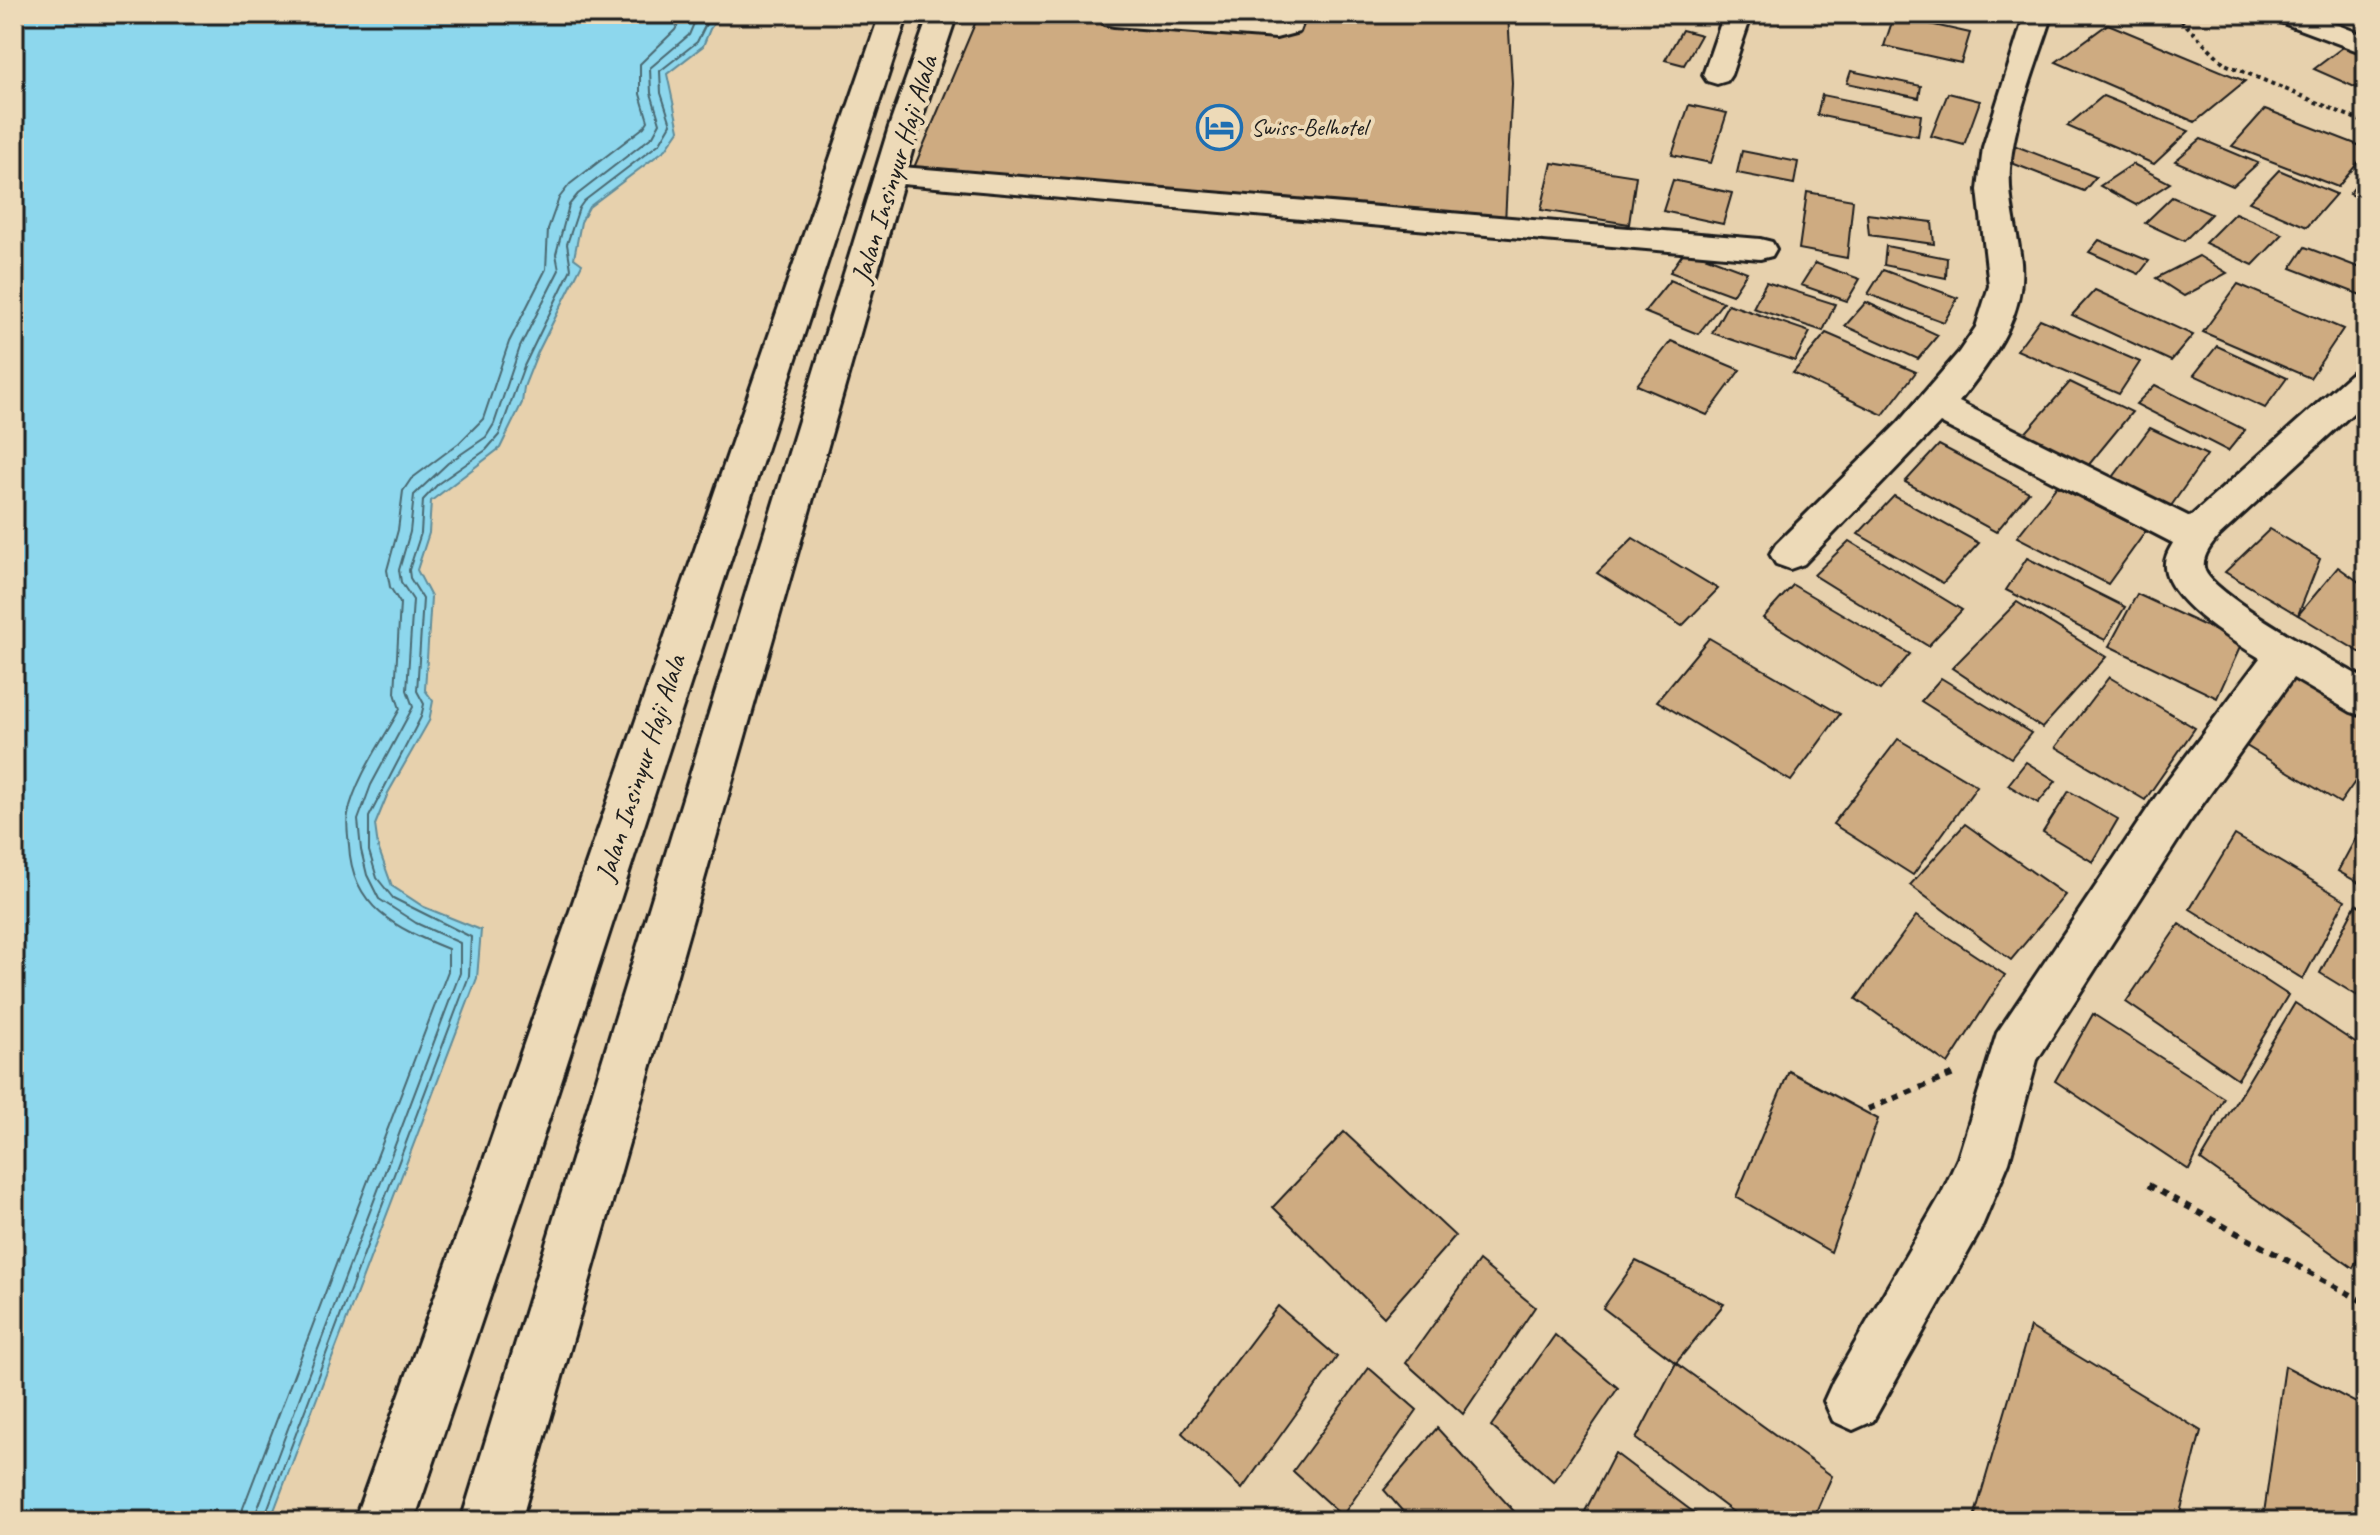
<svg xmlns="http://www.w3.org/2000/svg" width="2380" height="1535" font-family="Caveat,sans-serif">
<rect width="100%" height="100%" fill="#e7d1ad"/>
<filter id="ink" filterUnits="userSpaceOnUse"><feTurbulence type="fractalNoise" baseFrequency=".0125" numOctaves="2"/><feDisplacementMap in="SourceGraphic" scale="16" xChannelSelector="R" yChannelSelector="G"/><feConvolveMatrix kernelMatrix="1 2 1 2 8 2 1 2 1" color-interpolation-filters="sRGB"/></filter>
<g filter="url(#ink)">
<!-- water -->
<path fill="#8dd7ed" stroke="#608c99" stroke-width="2" d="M 14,14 L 721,14 L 710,29 L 703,46 L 667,74 L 679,130 L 666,149 L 589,207 L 581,222 L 574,258 L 582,264 L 537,354 L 524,387 L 522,403 L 500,448 L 431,501 L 429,533 L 417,570 L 431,597 L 425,690 L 433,701 L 429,721 L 388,793 L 375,825 L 378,847 L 392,886 L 424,907 L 481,930 L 477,978 L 270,1521 L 14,1521 Z"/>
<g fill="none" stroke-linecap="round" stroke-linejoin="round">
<!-- shore -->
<g stroke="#496770" stroke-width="2">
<path d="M 241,1521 L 243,1508 L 448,971 L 448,949 C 396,928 352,908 349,845 C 348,836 346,824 348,814 C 356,777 382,742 400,709 L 395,693 L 400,603 L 390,587 L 387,570 L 398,530 L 403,491 L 411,479 L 459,443 L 483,419 L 509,342 L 546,269 L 548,229 L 559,198 L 570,184 L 644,127 L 648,121 L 640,94 L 640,64 L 675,30 L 684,14"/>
<path d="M 253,1521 L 460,973 L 460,943 L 416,923 L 379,899 L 367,875 L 361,850 L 358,820 L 371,785 L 413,707 L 407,690 L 413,600 L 401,582 L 399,570 L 410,532 L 414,495 L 448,463 L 486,437 L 494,424 L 520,347 L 559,270 L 556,254 L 569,205 L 578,194 L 653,136 L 660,123 L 651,93 L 650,68 L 689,35 L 698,14"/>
<path d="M 263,1521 L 469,976 L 471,937 L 393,898 L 377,878 L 369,851 L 369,817 L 421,717 L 424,704 L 417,691 L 423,599 L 410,578 L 409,570 L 421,533 L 423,500 L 439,483 L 486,450 L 499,435 L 524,366 L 571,269 L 567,244 L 579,208 L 584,201 L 660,143 L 671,124 L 661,93 L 660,71 L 697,42 L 711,14"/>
</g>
</g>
<!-- building -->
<g fill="#ceab81" stroke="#1c1c1c" stroke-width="2">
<path d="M 979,14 L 1508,14 L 1512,83 L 1505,223 L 913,170 Z"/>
<path d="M 1894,16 L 1970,33 L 1961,63 L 1884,46 Z"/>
<path d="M 2108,24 L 2245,81 L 2195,122 L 2056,62 Z"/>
<path d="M 1682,30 L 1701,35 L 1684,65 L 1665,60 Z"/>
<path d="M 2346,45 L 2366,54 L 2366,92 L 2314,69 Z"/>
<path d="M 1851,71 L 1921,86 L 1919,98 L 1847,83 Z"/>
<path d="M 1948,93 L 1980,101 L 1964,145 L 1931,136 Z"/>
<path d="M 1822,95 L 1921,115 L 1918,136 L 1817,115 Z"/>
<path d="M 2103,96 L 2189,131 L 2154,164 L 2067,126 Z"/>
<path d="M 1689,105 L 1727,113 L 1711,163 L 1672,155 Z"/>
<path d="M 2265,109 L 2366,148 L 2366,153 L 2338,187 L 2232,146 Z"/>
<path d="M 2201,139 L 2258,163 L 2233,186 L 2175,161 Z"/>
<path d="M 2016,146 L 2096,177 L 2084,191 L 2004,160 Z"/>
<path d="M 1742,151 L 1798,162 L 1794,184 L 1737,173 Z"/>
<path d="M 1552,163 L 1636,176 L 1629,224 L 1541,210 Z"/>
<path d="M 2133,164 L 2170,183 L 2136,205 L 2100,186 Z"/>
<path d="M 2279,170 L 2336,194 L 2307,227 L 2249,202 Z"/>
<path d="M 2366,173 L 2366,201 L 2349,194 Z"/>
<path d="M 1673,180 L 1732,193 L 1723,224 L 1663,211 Z"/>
<path d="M 1807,192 L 1853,200 L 1847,258 L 1799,249 Z"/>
<path d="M 2172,197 L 2211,214 L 2184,241 L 2145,223 Z"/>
<path d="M 2235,213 L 2283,234 L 2253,265 L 2205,243 Z"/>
<path d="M 1867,214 L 1932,222 L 1934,244 L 1869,235 Z"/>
<path d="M 2099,240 L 2149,261 L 2139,274 L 2089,252 Z"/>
<path d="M 1886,246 L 1947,258 L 1946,278 L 1884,265 Z"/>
<path d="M 2305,247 L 2366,270 L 2366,297 L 2291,268 Z"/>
<path d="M 1686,249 L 1747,272 L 1732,295 L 1670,272 Z"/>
<path d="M 2199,256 L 2227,273 L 2184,296 L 2156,278 Z"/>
<path d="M 1815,263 L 1860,279 L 1847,301 L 1801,285 Z"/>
<path d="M 1883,270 L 1958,298 L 1944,322 L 1868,294 Z"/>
<path d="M 1670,280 L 1723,302 L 1698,334 L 1644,312 Z"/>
<path d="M 1766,282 L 1835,304 L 1823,331 L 1753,308 Z"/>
<path d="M 2238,284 L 2343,329 L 2310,378 L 2203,332 Z"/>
<path d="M 2095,290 L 2193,335 L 2171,361 L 2072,315 Z"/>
<path d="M 1866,302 L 1938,335 L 1918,359 L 1845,326 Z"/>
<path d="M 1728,304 L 1810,332 L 1795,361 L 1712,333 Z"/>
<path d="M 2040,319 L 2140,362 L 2119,394 L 2017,350 Z"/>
<path d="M 1826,333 L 1916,372 L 1883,415 L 1793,373 Z"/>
<path d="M 1671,341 L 1740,370 L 1707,415 L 1637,385 Z"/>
<path d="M 2217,346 L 2287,378 L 2265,408 L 2194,375 Z"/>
<path d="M 2070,382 L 2132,412 L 2078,478 L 2015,445 Z"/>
<path d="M 2155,385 L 2245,430 L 2228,451 L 2136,404 Z"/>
<path d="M 2150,428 L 2207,455 L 2166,513 L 2108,484 Z"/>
<path d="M 1939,445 L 2029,492 L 1996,532 L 1905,482 Z"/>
<path d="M 2057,486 L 2146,531 L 2108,584 L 2017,537 Z"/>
<path d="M 1894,496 L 1979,543 L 1943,583 L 1858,534 Z"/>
<path d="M 2270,529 L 2320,559 L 2298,615 L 2225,572 Z"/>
<path d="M 1633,538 L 1718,589 L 1682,626 L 1597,573 Z"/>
<path d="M 1849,541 L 1962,610 L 1928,646 L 1814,575 Z"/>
<path d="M 2027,558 L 2125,607 L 2105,640 L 2006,590 Z"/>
<path d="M 2338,567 L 2366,587 L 2366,656 L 2298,615 Z"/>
<path d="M 1793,585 L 1910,654 L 1880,690 L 1763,618 Z"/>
<path d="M 2137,594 L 2242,643 L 2217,698 L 2109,646 Z"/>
<path d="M 2017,602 L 2106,657 L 2042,728 L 1952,668 Z"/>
<path d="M 1709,638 L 1840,714 L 1791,781 L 1657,701 Z"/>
<path d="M 2298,674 L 2366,714 L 2366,766 L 2340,803 L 2243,744 Z"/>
<path d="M 2109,677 L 2195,728 L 2145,800 L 2056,747 Z"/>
<path d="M 1941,678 L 2031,733 L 2011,758 L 1921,701 Z"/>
<path d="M 1898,739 L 1977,786 L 1913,875 L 1833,824 Z"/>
<path d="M 2026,762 L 2056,781 L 2038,803 L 2008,785 Z"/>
<path d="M 2069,791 L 2118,819 L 2093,862 L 2043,832 Z"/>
<path d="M 2366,819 L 2366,887 L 2338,871 Z"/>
<path d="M 1965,824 L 2065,895 L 2011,960 L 1910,885 Z"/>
<path d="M 2235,835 L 2345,900 L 2303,979 L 2190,909 Z"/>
<path d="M 2356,904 L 2366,910 L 2366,1001 L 2320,973 Z"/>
<path d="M 1916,916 L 2005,975 L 1948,1064 L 1856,999 Z"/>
<path d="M 2179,924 L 2288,995 L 2238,1079 L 2126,1002 Z"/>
<path d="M 2295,1003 L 2366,1050 L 2366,1242 L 2353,1268 L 2201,1160 Z"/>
<path d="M 2093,1014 L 2224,1098 L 2189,1170 L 2055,1081 Z"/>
<path d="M 1789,1071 L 1878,1119 L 1831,1252 L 1736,1197 Z"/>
<path d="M 1344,1132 L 1455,1236 L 1384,1317 L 1273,1207 Z"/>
<path d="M 1479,1261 L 1535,1307 L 1463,1414 L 1406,1363 Z"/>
<path d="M 1636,1261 L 1724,1304 L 1676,1363 L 1603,1308 Z"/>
<path d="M 1278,1306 L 1337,1357 L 1242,1489 L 1182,1433 Z"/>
<path d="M 2030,1327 L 2201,1431 L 2178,1521 L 1973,1521 Z"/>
<path d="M 1555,1335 L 1618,1388 L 1554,1482 L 1491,1426 Z"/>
<path d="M 1676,1363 L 1832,1476 L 1812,1521 L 1745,1521 L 1636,1439 Z"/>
<path d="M 2285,1366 L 2366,1408 L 2366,1521 L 2263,1520 Z"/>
<path d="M 1369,1368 L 1417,1410 L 1342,1516 L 1293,1471 Z"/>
<path d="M 1437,1428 L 1523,1521 L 1411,1521 L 1384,1490 Z"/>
<path d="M 1615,1453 L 1705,1521 L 1580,1521 Z"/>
</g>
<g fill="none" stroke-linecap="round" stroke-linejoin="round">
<defs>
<g id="minor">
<path d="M 1103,14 L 1173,14 L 1275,22 L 1278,14 L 1306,14 L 1299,32 L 1276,38 L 1114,26 L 1104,24 L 1100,18 Z"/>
<path d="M 1724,14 L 1752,14 L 1731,75 L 1727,81 L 1717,84 L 1707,81 L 1703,75 Z"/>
<path d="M 2025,14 L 2053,14 C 2037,64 2015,115 2010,168 C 2008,198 2016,225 2020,254 C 2029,313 1993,358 1959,402 L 2190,517 L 2353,372 L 2366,369 L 2366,401 L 2218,537 C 2211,546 2200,558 2205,571 C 2216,597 2337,663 2366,680 L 2366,717 L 2351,712 L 2293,678 L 2189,823 L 2037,1060 L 2009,1162 L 1980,1231 L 1873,1421 L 1853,1430 L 1833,1421 L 1824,1401 L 1833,1381 L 1942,1193 L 1958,1158 L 1997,1033 L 2157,795 L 2260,658 C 2233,641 2168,602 2165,567 C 2164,558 2169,550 2173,543 L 1940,423 L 1804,564 L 1790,569 L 1776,564 L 1770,554 L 1776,544 L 1898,423 L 1959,352 L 1976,327 L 1989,286 L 1978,190 L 1983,147 Z"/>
<path d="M 2271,14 L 2310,14 L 2366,36 L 2366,54 L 2275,20 Z"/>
<path d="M 890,166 L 1760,239 L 1772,242 L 1776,249 L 1772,256 L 1760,259 L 879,182 L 874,175 L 879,168 Z"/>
</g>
<g id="major">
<path d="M 880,14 L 908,14 L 530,1177 L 414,1521 L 354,1521 L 478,1177 Z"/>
<path d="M 929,14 L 957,14 L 919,127 L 521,1521 L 461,1521 L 889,127 Z"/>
</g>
</defs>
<!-- minor casing -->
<use href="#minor" stroke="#1c1c1c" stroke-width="6"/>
<!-- major casing -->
<use href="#major" stroke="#1c1c1c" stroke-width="6"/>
<!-- path-far1 -->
<path stroke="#1c1c1c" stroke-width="4" stroke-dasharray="4 4" stroke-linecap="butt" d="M 2175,14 L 2225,64 L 2366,123"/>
<!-- path -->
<g stroke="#1c1c1c" stroke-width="6" stroke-dasharray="7 7" stroke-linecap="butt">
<path d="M 1868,1109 L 1954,1074"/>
<path d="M 2148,1185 L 2366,1303"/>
</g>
<!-- minor -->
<use href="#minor" fill="#eddab8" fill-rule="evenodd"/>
<!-- major -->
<use href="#major" fill="#eddab8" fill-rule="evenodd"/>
</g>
</g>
<!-- icons -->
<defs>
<symbol id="hotel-ring" viewBox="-11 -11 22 22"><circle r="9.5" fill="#eddab8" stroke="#1f6fb2" stroke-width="1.5"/><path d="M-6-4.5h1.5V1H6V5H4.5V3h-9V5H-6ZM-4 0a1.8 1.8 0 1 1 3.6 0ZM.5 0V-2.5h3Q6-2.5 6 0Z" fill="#1f6fb2"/></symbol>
</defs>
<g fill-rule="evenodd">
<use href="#hotel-ring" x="1194" y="102" width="51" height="51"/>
</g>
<g text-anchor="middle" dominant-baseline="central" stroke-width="8" stroke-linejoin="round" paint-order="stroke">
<!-- far-poi labels -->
<g font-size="24" fill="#1c1c1c" stroke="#eddab8" text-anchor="start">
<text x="1251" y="127">Swiss-Belhotel</text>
</g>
<!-- street labels -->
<g font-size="28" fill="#1c1c1c" stroke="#eddab8">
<text transform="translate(894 169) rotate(-73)">Jalan Insinyur Haji Alala</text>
<text transform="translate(640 768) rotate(-72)">Jalan Insinyur Haji Alala</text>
</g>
</g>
<!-- margin -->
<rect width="2380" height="1535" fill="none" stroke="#eddab8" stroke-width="48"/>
<rect x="24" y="24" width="2332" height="1487" fill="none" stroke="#1c1c1c" stroke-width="3" filter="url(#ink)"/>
</svg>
